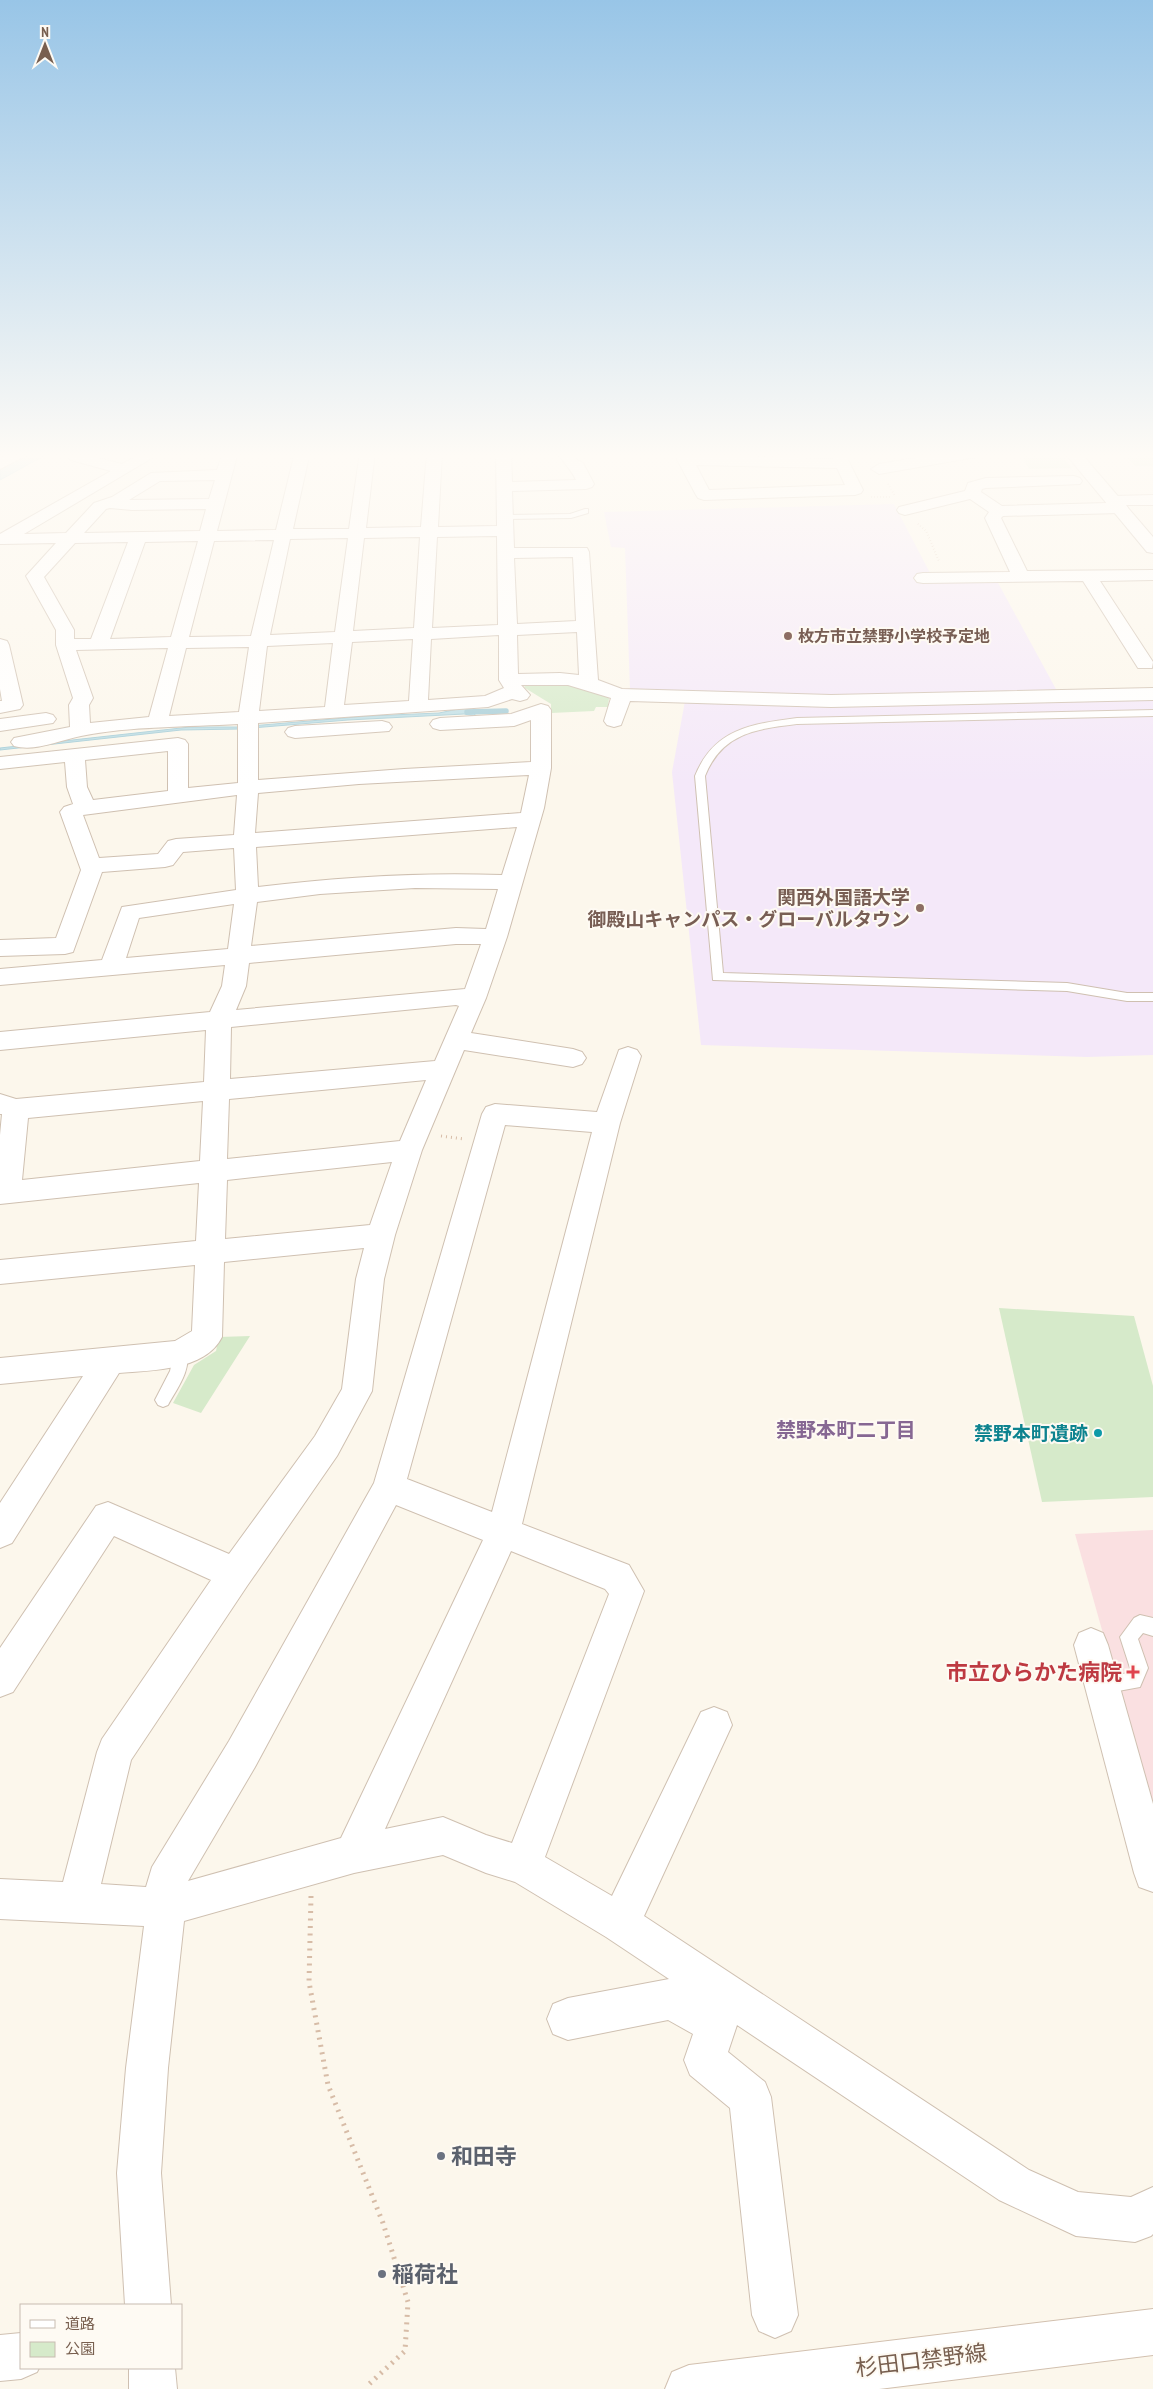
<svg xmlns="http://www.w3.org/2000/svg" width="1153" height="2389" font-family="'PT Sans Narrow','Noto Sans JP',sans-serif">
<rect width="100%" height="100%" fill="#fcf7ec"/>
<!-- education -->
<g fill="#f4e8f9">
<path d="M 894,504 L 930,573 L 917,573 L 920,579 L 997,581 L 1057,691 L 831,696 L 630,690 L 625,548 L 611,547 L 604,512 Z"/>
<path d="M 1153,699 L 1153,1055 L 1087,1057 L 701,1045 L 672,772 L 685,701 Z"/>
</g>
<!-- medical -->
<path fill="#fae0e1" d="M 1153,1530 L 1153,1811 L 1075,1534 Z"/>
<!-- green -->
<g fill="#d6eaca">
<path d="M 1020,452 L 1059,452 L 1072,468 L 1029,469 Z"/>
<path d="M 1123,452 L 1153,452 L 1153,466 L 1135,466 Z"/>
<path d="M 569,682 L 609,698 L 608,707 L 596,707 L 594,711 L 551,713 L 551,704 L 525,688 L 524,685 L 526,683 Z"/>
<path d="M 999,1308 L 1134,1316 L 1153,1386 L 1153,1497 L 1042,1502 Z"/>
<path d="M 250,1336 L 201,1413 L 173,1403 L 194,1365 L 216,1351 L 219,1337 Z"/>
</g>
<!-- water -->
<g fill="#c0dfe6" stroke="#a7ced8">
<path d="M 31,452 L 51,452 L 0,480 L 0,468 Z"/>
<path d="M 463,708 L 474,708 L 475,716 L 464,714 L 348,720 L 240,729 L 181,730 L 0,750 L 0,748 L 190,727 L 239,727 L 368,716 L 439,713 Z"/>
</g>
<g fill="none" stroke-linecap="round" stroke-linejoin="round">
<!-- stream -->
<path stroke="#a7ced8" stroke-width="5.5" d="M 467,712 L 506,711"/>
<defs>
<g id="service">
<path d="M 585,509 L 588,509 L 588,513 L 571,518 L 505,519 L 501,517 L 505,515 L 570,514 Z"/>
<path d="M 1153,710 L 1153,716 L 797,724 C 756,729 722,733 705,776 L 723,973 L 1067,983 L 1127,993 L 1153,993 L 1153,1001 L 1127,1001 L 1067,991 L 713,980 L 695,776 C 714,729 751,724 797,718 Z"/>
<path d="M 180,1347 L 185,1349 C 194,1367 176,1390 168,1405 L 163,1407 L 158,1405 L 155,1400 L 170,1371 L 175,1349 Z"/>
<path d="M 1140,1615 L 1153,1618 L 1153,1636 L 1143,1633 L 1138,1639 L 1148,1668 L 1140,1687 L 1102,1694 L 1096,1691 L 1093,1685 L 1096,1679 L 1128,1673 L 1130,1668 L 1120,1637 L 1134,1618 Z"/>
</g>
<g id="minor">
<path d="M 12,452 L 30,452 L 27,455 L 0,469 L 0,458 Z"/>
<path d="M 75,452 L 93,452 L 90,456 L 122,464 L 144,452 L 162,452 L 24,534 L 66,533 L 94,503 L 112,497 L 151,473 L 217,470 L 223,452 L 238,452 L 217,531 L 276,530 L 295,452 L 310,452 L 293,529 L 349,529 L 360,452 L 375,452 L 366,528 L 421,527 L 427,452 L 442,452 L 438,527 L 497,526 L 496,452 L 511,452 L 512,482 L 576,480 C 571,469 563,462 556,452 L 571,452 L 577,460 L 583,463 L 594,484 L 592,487 L 586,489 L 512,491 L 514,548 L 587,548 L 589,552 L 598,680 L 622,689 L 831,695 L 1153,688 L 1153,700 L 831,707 L 630,701 L 621,725 L 614,727 L 607,725 L 604,721 L 611,698 L 568,685 L 521,685 L 530,695 L 527,699 L 520,701 L 512,699 L 488,707 L 258,723 L 258,780 L 404,769 L 531,762 L 531,720 L 514,726 L 440,730 L 433,728 L 430,724 L 433,720 L 440,718 L 511,714 L 541,704 L 548,706 L 551,710 L 551,768 L 544,808 L 507,937 L 486,998 L 471,1033 L 573,1049 L 582,1052 L 586,1058 L 582,1064 L 573,1067 L 464,1050 L 422,1150 L 395,1235 L 384,1279 L 372,1391 L 337,1456 L 247,1586 L 131,1760 L 101,1884 L 146,1887 L 152,1867 L 229,1741 L 374,1483 L 482,1114 L 486,1107 L 495,1104 L 597,1112 L 619,1050 L 628,1047 L 637,1050 L 641,1056 L 620,1123 L 522,1524 L 629,1565 L 644,1591 L 545,1857 L 612,1896 L 701,1712 L 714,1707 L 727,1712 L 732,1725 L 644,1916 L 1029,2170 L 1078,2192 L 1131,2197 L 1153,2187 L 1153,2234 L 1151,2236 L 1135,2242 L 1076,2236 L 999,2200 L 737,2025 L 728,2052 L 765,2082 L 771,2097 L 798,2315 L 791,2331 L 775,2338 L 759,2331 L 752,2315 L 730,2108 L 690,2075 L 684,2060 L 693,2034 L 668,2020 L 568,2040 L 553,2034 L 547,2019 L 553,2004 L 568,1998 L 669,1979 L 606,1937 L 515,1882 L 486,1873 L 443,1855 L 354,1873 L 184,1921 L 168,2068 L 161,2173 L 171,2305 L 125,2305 L 117,2173 L 126,2068 L 144,1926 L 0,1919 L 0,1879 L 63,1882 L 97,1752 L 102,1739 L 211,1580 L 114,1536 L 13,1692 L 0,1697 L 0,1648 L 96,1506 L 108,1502 L 229,1554 L 315,1436 L 342,1389 L 356,1279 L 364,1248 L 224,1262 L 222,1337 C 205,1371 152,1370 119,1373 L 12,1543 L 0,1548 L 0,1503 L 83,1376 L 0,1384 L 0,1358 L 175,1341 L 192,1331 L 195,1265 L 0,1284 L 0,1260 L 196,1241 L 199,1183 L 0,1204 L 0,1135 L 2,1114 L 0,1114 L 0,1094 L 16,1099 L 204,1082 L 206,1030 L 0,1050 L 0,1032 L 210,1012 L 222,986 L 225,965 L 0,985 L 0,969 L 102,960 L 122,907 L 236,890 L 234,848 L 183,852 L 173,865 L 165,867 L 102,872 L 73,952 L 65,954 L 0,956 L 0,940 L 56,938 L 81,870 L 60,812 L 64,807 L 73,804 L 67,787 L 65,762 L 0,769 L 0,757 L 178,738 L 185,740 L 188,744 L 188,788 L 238,783 L 238,724 C 188,727 130,726 81,736 C 60,740 36,752 14,746 L 11,742 L 14,738 L 70,727 L 69,705 L 73,698 L 56,645 L 56,630 L 26,576 L 56,543 L 2,544 L 0,544 L 0,534 L 111,471 L 71,460 L 68,457 ZM 215,480 L 209,499 L 129,500 L 160,481 ZM 110,508 L 132,510 L 206,509 L 200,531 L 84,533 L 106,509 ZM 497,536 L 498,625 L 432,628 L 437,537 ZM 420,537 L 414,628 L 353,631 L 364,538 ZM 348,538 L 335,632 L 270,635 L 290,539 ZM 274,540 L 251,636 L 189,637 L 214,541 ZM 198,541 L 171,637 L 110,639 L 145,542 ZM 128,542 L 91,639 L 74,639 L 74,630 L 44,577 L 75,543 ZM 573,557 L 576,621 L 517,624 L 514,558 ZM 577,632 L 579,675 L 560,673 L 518,674 L 517,635 ZM 499,635 L 499,680 L 504,688 L 485,696 L 428,700 L 431,639 ZM 413,639 L 409,701 L 344,705 L 352,642 ZM 333,643 L 325,707 L 259,711 L 267,646 ZM 249,647 L 239,712 L 169,716 L 186,648 ZM 168,648 L 149,717 L 90,723 L 89,705 L 93,698 L 76,650 ZM 168,751 L 168,791 L 93,800 L 87,787 L 85,760 ZM 529,775 L 521,813 L 255,833 L 258,793 L 359,784 ZM 237,795 L 234,835 L 176,839 L 168,841 L 158,854 L 99,858 L 83,815 ZM 517,827 L 502,875 C 420,872 339,877 258,887 L 256,847 ZM 415,888 L 498,889 L 486,929 L 456,928 L 251,946 L 257,902 L 320,894 ZM 234,904 L 228,949 L 126,958 L 139,918 ZM 456,944 L 481,944 L 465,989 L 236,1010 L 246,986 L 249,963 ZM 456,1005 L 459,1006 L 435,1061 L 230,1079 L 231,1027 ZM 426,1080 L 400,1141 L 227,1159 L 229,1099 ZM 203,1101 L 200,1161 L 22,1180 L 28,1118 ZM 505,1125 L 592,1132 L 492,1512 L 407,1479 ZM 392,1162 L 370,1225 L 225,1239 L 227,1180 ZM 396,1505 L 483,1540 L 341,1838 L 188,1881 L 255,1767 ZM 511,1551 L 605,1589 L 609,1594 L 512,1843 L 486,1835 L 443,1817 L 385,1829 Z"/>
<path d="M 673,452 L 688,452 L 691,455 L 833,459 L 830,452 L 844,452 L 863,490 L 861,493 L 855,495 L 704,500 L 698,498 L 696,495 ZM 696,465 L 837,468 L 845,485 L 709,490 Z"/>
<path d="M 952,452 L 984,452 L 976,457 L 879,474 L 871,469 L 879,464 Z"/>
<path d="M 1074,476 L 1080,478 L 1082,481 L 1080,484 L 986,488 L 982,489 L 981,492 L 1002,506 L 1107,503 L 1105,501 L 1107,498 L 1113,496 L 1153,495 L 1153,505 L 1126,505 L 1128,508 L 1126,511 L 1120,513 L 1003,516 L 1001,518 L 1027,571 L 1153,570 L 1153,580 L 1100,581 L 1153,662 L 1152,668 L 1138,668 L 1083,581 L 923,583 L 917,582 L 914,578 L 917,574 L 923,573 L 1010,572 L 985,518 L 989,512 L 970,499 L 905,515 L 899,513 L 897,510 L 899,507 L 965,491 L 968,483 L 986,478 Z"/>
<path d="M 0,639 L 7,641 L 9,645 L 23,705 L 20,709 L 0,713 L 0,701 L 2,701 L 0,689 Z"/>
<path d="M 46,713 L 53,715 L 56,719 L 53,723 L 0,731 L 0,719 Z"/>
<path d="M 382,721 L 389,723 L 392,727 L 389,731 L 295,738 L 288,736 L 285,732 L 288,728 L 295,726 Z"/>
<path d="M 1091,1628 L 1103,1633 L 1108,1645 L 1153,1804 L 1153,1892 L 1139,1887 L 1134,1873 L 1074,1645 L 1079,1633 Z"/>
<path d="M 21,2333 L 21,2368 L 39,2368 L 37,2372 L 21,2379 L 0,2381 L 0,2335 Z"/>
<path d="M 129,2368 L 175,2368 L 177,2389 L 129,2389 Z"/>
</g>
<path id="tertiary" d="M 1064,452 L 1080,452 L 1153,537 L 1153,553 L 1147,552 Z"/>
<path id="secondary" d="M 1153,2309 L 1153,2355 L 879,2389 L 665,2389 L 672,2372 L 689,2365 Z"/>
</defs>
<!-- service casing -->
<use href="#service" stroke="#cfc0b1" stroke-width="2"/>
<!-- minor casing -->
<use href="#minor" stroke="#cfc0b1" stroke-width="2"/>
<!-- tertiary casing -->
<use href="#tertiary" stroke="#cfc0b1" stroke-width="2"/>
<!-- secondary casing -->
<use href="#secondary" stroke="#d2c0af" stroke-width="2"/>
<!-- path-far2 -->
<g stroke="#d7bca7" stroke-width="2" stroke-dasharray="0.5 2.5" stroke-linecap="butt">
<path d="M 888,484 L 895,496"/>
<path d="M 871,497 L 892,497"/>
<path d="M 918,524 L 926,531 L 939,561"/>
</g>
<!-- path-far1 -->
<path stroke="#d7bca7" stroke-width="3" stroke-dasharray="1 4" stroke-linecap="butt" d="M 441,1136 L 464,1139"/>
<!-- path -->
<path stroke="#d7bca7" stroke-width="5" stroke-dasharray="2 5.5" stroke-linecap="butt" d="M 311,1896 L 309,1982 L 328,2085 L 383,2223 L 408,2302 L 405,2351 L 367,2386"/>
<!-- service -->
<use href="#service" fill="#fff" fill-rule="evenodd"/>
<!-- minor -->
<use href="#minor" fill="#fff" fill-rule="evenodd"/>
<!-- tertiary -->
<use href="#tertiary" fill="#fff" fill-rule="evenodd"/>
<!-- secondary -->
<use href="#secondary" fill="#fff" fill-rule="evenodd"/>
</g>
<!-- sky -->
<linearGradient id="sky" x2="0" y2="1"><stop stop-color="#98c5e7"/><stop offset="0.58" stop-color="#fefbf6"/><stop offset="1" stop-color="#fefbf6" stop-opacity="0"/></linearGradient>
<rect width="1153" height="786" fill="url(#sky)"/>
<!-- markers -->
<g fill="#8d6e63" stroke="#fefaf3" stroke-width="2">
<circle cx="788" cy="636" r="5"/>
<circle cx="920" cy="908" r="5"/>
</g>
<circle fill="#0f9aa8" stroke="#fefaf3" stroke-width="2" cx="1098" cy="1433" r="5"/>
<path fill="#e0444e" stroke="#fefaf3" stroke-width="2" d="M1130.5 1664.5h5v5h5v5h-5v5h-5v-5h-5v-5h5z"/>
<g fill="#6b7280" stroke="#fefaf3" stroke-width="2">
<circle cx="441" cy="2156" r="5"/>
<circle cx="382" cy="2274" r="5"/>
</g>
<g text-anchor="middle" dominant-baseline="central" stroke-width="4" stroke-linejoin="round" paint-order="stroke">
<!-- far-education labels -->
<g font-size="16" font-weight="bold" fill="#785e54" stroke="#fefaf3" text-anchor="start">
<text x="798" y="636">枚方市立禁野小学校予定地</text>
</g>
<!-- education labels -->
<g font-size="19" font-weight="bold" fill="#785e54" stroke="#fefaf3" text-anchor="end">
<text x="910" y="897">関西外国語大学<tspan x="910" dy="22">御殿山キャンパス・グローバルタウン</tspan></text>
</g>
<!-- culture labels -->
<g font-size="19" font-weight="bold" fill="#0d838f" stroke="#fefaf3" text-anchor="end">
<text x="1088" y="1433">禁野本町遺跡</text>
</g>
<!-- neighbourhood labels -->
<g font-size="20" font-weight="bold" fill="#866793" stroke="#fefaf3">
<text x="846" y="1430">禁野本町二丁目</text>
</g>
<!-- near-health labels -->
<g font-size="22" font-weight="bold" fill="#be3a42" stroke="#fefaf3" text-anchor="end">
<text x="1122" y="1672">市立ひらかた病院</text>
</g>
<!-- near-worship labels -->
<g font-size="22" font-weight="bold" fill="#5b616d" stroke="#fefaf3" text-anchor="start">
<text x="451" y="2156">和田寺</text>
<text x="392" y="2274">稲荷社</text>
</g>
<!-- near-street labels -->
<g font-size="22" fill="#785f4f" stroke="#fefaf3">
<text transform="translate(921 2360) rotate(-7)">杉田口禁野線</text>
</g>
</g>
<!-- legend -->
<rect x="20" y="2304" width="162" height="65" fill="#fefaf3" stroke="#c8bcb1"/>
<rect x="30" y="2320" width="25" height="8" fill="#ffffff" stroke="#c8bcb1"/>
<text x="65" y="2329" font-size="15" fill="#785f4f">道路</text>
<rect x="30" y="2342" width="25" height="15" fill="#d6eaca" stroke="#c8bcb1"/>
<text x="65" y="2354" font-size="15" fill="#785f4f">公園</text>
<!-- north arrow -->
<g transform="translate(45 45)" stroke="#fefaf3" stroke-width="4" paint-order="stroke">
<path d="M0-4L9 19L0 12L-9 19Z" fill="#785f4f"/>
<text y="-8" font-size="14" font-weight="bold" text-anchor="middle" fill="#785f4f">N</text>
</g>
</svg>
